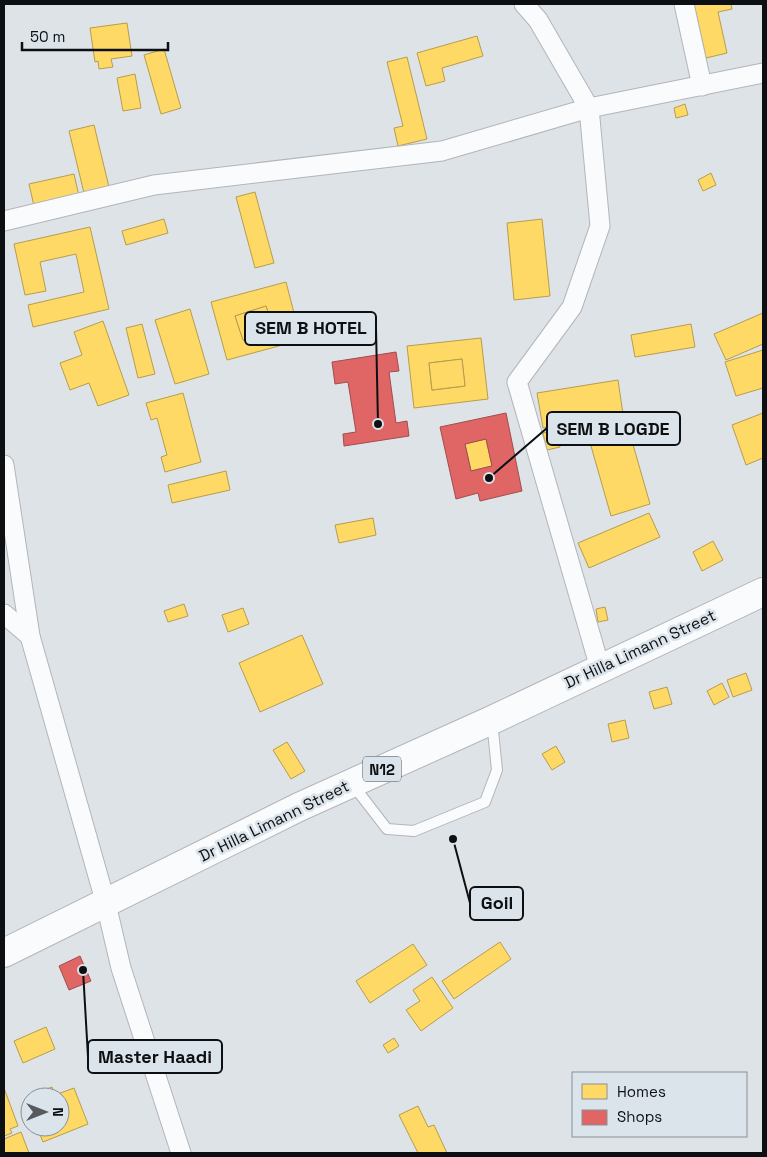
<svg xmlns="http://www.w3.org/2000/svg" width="767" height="1157" font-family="'Space Grotesk',sans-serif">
<rect width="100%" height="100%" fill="#dee3e8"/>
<!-- homes -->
<g fill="#ffd966" stroke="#b69d4d" fill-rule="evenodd">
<path d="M 694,4 L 731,4 L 732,9 L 718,12 L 727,53 L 706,58 Z"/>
<path d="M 127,23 L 132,56 L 111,59 L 113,67 L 99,69 L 98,61 L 95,62 L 90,28 Z"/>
<path d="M 477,36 L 483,56 L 442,68 L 445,81 L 426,86 L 417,53 Z"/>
<path d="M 164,49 L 181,108 L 161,114 L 144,55 Z"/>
<path d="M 407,57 L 427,139 L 398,146 L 394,128 L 403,126 L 387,62 Z"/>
<path d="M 135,74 L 141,108 L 123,111 L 117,78 Z"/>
<path d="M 685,104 L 688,115 L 676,118 L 674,108 Z"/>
<path d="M 94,125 L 109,187 L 84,193 L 69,131 Z"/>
<path d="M 711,173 L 716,185 L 703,191 L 698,180 Z"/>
<path d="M 74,174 L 79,196 L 34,206 L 29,184 Z"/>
<path d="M 255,192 L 274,263 L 255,268 L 236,197 Z"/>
<path d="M 164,219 L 168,233 L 126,245 L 122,231 Z"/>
<path d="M 542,219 L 550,296 L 514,300 L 507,223 Z"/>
<path d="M 90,227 L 109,309 L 33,327 L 28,305 L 84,292 L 76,254 L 40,262 L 46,291 L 25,295 L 14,244 Z"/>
<path d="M 286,282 L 301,340 L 227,360 L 211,302 ZM 266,306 L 274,330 L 243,340 L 235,316 Z"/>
<path d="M 266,306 L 274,330 L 243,340 L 235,316 Z"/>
<path d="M 190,309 L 209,374 L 175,384 L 155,320 Z"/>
<path d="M 763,313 L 763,344 L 726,360 L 714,334 Z"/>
<path d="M 103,321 L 129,395 L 98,406 L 89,383 L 70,390 L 60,363 L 82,355 L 74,332 Z"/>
<path d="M 142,324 L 155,374 L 138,378 L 126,328 Z"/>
<path d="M 691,324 L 695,347 L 635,357 L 631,335 Z"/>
<path d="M 481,338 L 488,399 L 414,408 L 407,346 ZM 462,359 L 465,386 L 432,390 L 429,363 Z"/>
<path d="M 763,350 L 763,388 L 736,396 L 725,362 Z"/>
<path d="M 462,359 L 465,386 L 432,390 L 429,363 Z"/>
<path d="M 618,380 L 623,414 L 603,417 L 605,429 L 575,434 L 573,423 L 543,428 L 537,393 Z"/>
<path d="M 183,393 L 201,462 L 165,472 L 161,457 L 167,455 L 157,418 L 151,420 L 146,403 Z"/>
<path d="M 763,413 L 763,458 L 746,465 L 732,425 Z"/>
<path d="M 557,430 L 560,447 L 547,450 L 543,433 Z"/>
<path d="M 630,434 L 650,504 L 611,516 L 591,446 Z"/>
<path d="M 486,439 L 492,466 L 471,471 L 465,444 Z"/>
<path d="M 226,471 L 230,490 L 172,503 L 168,485 Z"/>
<path d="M 649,513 L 660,537 L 589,568 L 578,543 Z"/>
<path d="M 373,518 L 376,535 L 339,543 L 335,525 Z"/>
<path d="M 713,541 L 723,560 L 702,571 L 693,552 Z"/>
<path d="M 184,604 L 188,616 L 168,622 L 164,611 Z"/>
<path d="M 605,607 L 608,620 L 598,622 L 596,609 Z"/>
<path d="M 243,608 L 249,624 L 228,632 L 222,615 Z"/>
<path d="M 302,635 L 323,684 L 260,712 L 239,663 Z"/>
<path d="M 746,673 L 752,690 L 733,697 L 727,680 Z"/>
<path d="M 722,683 L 729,697 L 714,705 L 707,691 Z"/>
<path d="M 667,687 L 672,704 L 654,709 L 649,692 Z"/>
<path d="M 625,720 L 629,738 L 612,742 L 608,724 Z"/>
<path d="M 287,742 L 305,771 L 291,779 L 273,750 Z"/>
<path d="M 556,746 L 565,762 L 552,770 L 542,754 Z"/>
<path d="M 500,942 L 511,959 L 454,999 L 442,981 Z"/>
<path d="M 413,944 L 427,965 L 370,1003 L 356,981 Z"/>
<path d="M 432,977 L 453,1008 L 421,1031 L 406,1010 L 420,1001 L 413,990 Z"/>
<path d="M 46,1027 L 55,1049 L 23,1063 L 14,1041 Z"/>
<path d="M 394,1038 L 399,1046 L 388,1053 L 383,1045 Z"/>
<path d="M 52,1087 L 55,1095 L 74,1088 L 88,1124 L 43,1142 L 37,1127 L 60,1127 L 60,1097 L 41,1097 L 39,1092 Z"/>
<path d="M 4,1088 L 18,1126 L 10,1129 L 12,1133 L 4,1136 Z"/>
<path d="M 418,1106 L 428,1127 L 434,1125 L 447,1153 L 418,1153 L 399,1115 Z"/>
<path d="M 21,1132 L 29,1153 L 4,1153 L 4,1139 Z"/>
</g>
<!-- shops -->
<g fill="#e06666" stroke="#a14c4d" fill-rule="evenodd">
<path d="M 396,352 L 399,371 L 389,372 L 396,423 L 407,421 L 409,436 L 344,446 L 343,434 L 356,432 L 348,382 L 335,384 L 332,362 Z"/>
<path d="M 506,413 L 522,491 L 480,501 L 478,493 L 456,499 L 440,427 ZM 486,439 L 492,466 L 471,471 L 465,444 Z"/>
<path d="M 80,956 L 91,981 L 69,990 L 59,966 Z"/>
</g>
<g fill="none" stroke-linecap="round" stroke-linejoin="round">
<defs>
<path id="service" d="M 353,785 L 387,829 L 414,831 L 485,802 L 497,770 L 492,721"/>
<g id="minor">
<path d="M 524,4 L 538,20 L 589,108 L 600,226 L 572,307 L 517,382 L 600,668"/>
<path d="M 684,4 L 702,86"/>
<path d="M 4,221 L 154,185 L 442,151 L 589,108 L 763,73"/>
<path d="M 4,465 L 30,636 L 106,904 L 121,968 L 181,1153"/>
<path d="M 4,614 L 30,636"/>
</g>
<path id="trunk" d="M 4,953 L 299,807 L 492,720 L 763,592"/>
</defs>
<!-- service casing -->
<use href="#service" stroke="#b2b5b9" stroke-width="12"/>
<!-- minor casing -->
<use href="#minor" stroke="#b2b5b9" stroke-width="21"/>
<!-- trunk casing -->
<use href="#trunk" stroke="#b2b5b9" stroke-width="30"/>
<!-- service -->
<use href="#service" stroke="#fafbfc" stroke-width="10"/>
<!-- minor -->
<use href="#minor" stroke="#fafbfc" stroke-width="19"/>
<!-- trunk -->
<use href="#trunk" stroke="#fafbfc" stroke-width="28"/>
</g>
<g text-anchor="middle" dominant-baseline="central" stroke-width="5" stroke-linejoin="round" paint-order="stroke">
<!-- shield labels -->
<rect fill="#dbe3eb" stroke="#4b4f54" stroke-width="1" x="363" y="756.5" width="38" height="25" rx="4"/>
<g font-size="15" font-weight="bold" fill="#0d1013">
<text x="382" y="769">N12</text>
</g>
<!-- street labels -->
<g font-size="16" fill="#0d1013" stroke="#dbe3eb">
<text transform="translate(640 649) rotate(-25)">Dr Hilla Limann Street</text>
<text transform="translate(274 821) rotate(-26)">Dr Hilla Limann Street</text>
</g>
</g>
<!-- callouts -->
<path fill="none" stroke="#0d1013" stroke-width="2" d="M378 424L376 328M489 478L547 428M453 839L470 903M83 970L88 1057"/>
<g fill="#0d1013" stroke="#dbe3eb" stroke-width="2">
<circle cx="378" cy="424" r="5"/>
<circle cx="489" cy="478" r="5"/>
<circle cx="453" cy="839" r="5"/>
<circle cx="83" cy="970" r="5"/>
</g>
<g fill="#dbe3eb" stroke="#0d1013" stroke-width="2">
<rect x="245" y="312" width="131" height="33" rx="5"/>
<rect x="547" y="412" width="133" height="33" rx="5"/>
<rect x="470" y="887" width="53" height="33" rx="5"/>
<rect x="88" y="1040" width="134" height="33" rx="5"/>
</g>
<g font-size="18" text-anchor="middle" font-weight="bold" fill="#0d1013">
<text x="311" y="334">SEM B HOTEL</text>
<text x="613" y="435">SEM B LOGDE</text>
<text x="497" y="909">Goil</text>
<text x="155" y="1063">Master Haadi</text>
</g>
<!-- border -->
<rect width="767" height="1157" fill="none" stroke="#0d1013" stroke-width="10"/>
<!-- legend -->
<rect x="572" y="1072" width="175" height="65" fill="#dbe3eb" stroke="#898f95"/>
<rect x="582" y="1084" width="25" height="15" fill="#ffd966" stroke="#898f95"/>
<text x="617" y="1097" font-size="15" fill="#0d1013">Homes</text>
<rect x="582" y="1110" width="25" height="15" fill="#e06666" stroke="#898f95"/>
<text x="617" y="1122" font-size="15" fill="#0d1013">Shops</text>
<!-- north arrow -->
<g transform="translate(45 1112) rotate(90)"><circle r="24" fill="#dbe3eb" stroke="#898f95"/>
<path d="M0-4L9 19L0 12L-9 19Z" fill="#565a5e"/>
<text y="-8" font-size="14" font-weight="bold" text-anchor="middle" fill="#0d1013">N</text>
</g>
<!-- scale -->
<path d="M22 42v8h146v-8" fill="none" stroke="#0d1013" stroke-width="2.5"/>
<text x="30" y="42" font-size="15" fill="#0d1013" stroke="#dbe3eb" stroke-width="4" paint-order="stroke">50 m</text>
</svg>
